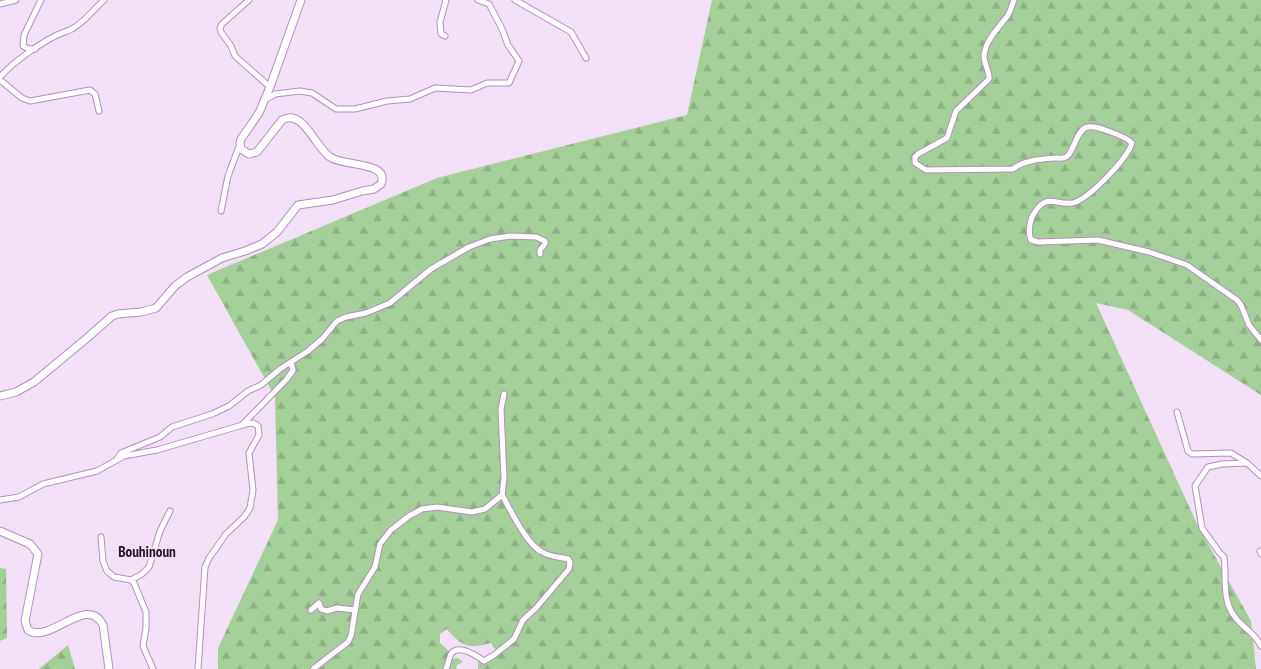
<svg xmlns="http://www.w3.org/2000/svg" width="1261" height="669" font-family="'PT Sans Narrow',sans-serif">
<defs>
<pattern id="forest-firs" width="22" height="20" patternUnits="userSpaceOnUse" patternTransform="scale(1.25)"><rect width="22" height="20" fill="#a5cf98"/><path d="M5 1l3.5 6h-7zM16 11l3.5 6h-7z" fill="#8eb183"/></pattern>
</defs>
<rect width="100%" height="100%" fill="#f2e0f7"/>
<!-- forest -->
<g fill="url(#forest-firs)">
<path d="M 712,0 L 1261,0 L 1261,395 L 1128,310 L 1096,303 L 1197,524 L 1251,621 L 1256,669 L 478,669 L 478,662 L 496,651 L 491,643 C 468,649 462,647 447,629 L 440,634 L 440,643 L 449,651 L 452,659 L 458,658 L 463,662 L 457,665 L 456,669 L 218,669 L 218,648 L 278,520 L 275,397 L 207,275 L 437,178 L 687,115 Z"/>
<path d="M 0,568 L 6,569 L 7,638 L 0,641 Z"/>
<path d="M 68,645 L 75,669 L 39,669 Z"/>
</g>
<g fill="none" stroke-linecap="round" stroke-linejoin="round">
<defs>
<g id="street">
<path d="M 249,0 L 222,24 L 220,28 L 221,32 L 231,46 L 235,56 L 270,87"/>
<path d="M 515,0 L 571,32 L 586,58"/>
<path d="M 1014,0 C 1012,5 1011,10 1008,15 C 999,28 985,40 984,56 C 984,65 990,71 989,79 L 956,111 L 947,138 L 918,154 L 915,157 L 915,163 L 926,170 L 1013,169 C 1024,160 1042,159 1055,158 C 1058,158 1063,159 1066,157 C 1070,155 1071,150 1073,147 C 1082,126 1085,122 1108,131 C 1116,134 1126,137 1132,143 C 1127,159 1092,195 1076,202 C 1058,209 1047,188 1032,217 C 1029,225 1028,232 1031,240 L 1038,242 L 1098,240 L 1149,252 L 1187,265 L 1237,300 L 1241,305 L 1249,325 L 1261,340"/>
<path d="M 0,4 L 16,0"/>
<path d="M 445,36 L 441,34 L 440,22 L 446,0"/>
<path d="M 35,49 L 29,49 L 23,46 L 24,35 L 41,0"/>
<path d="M 0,77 C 13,62 39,44 57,35 C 63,32 70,31 75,27 C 86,20 94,9 104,0"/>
<path d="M 0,80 L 22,98 L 30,101 L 90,90 L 95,94 L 99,111"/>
<path d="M 265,100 L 275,94 L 300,91 L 312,93 L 336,109 L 355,109 L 387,101 L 410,99 L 435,88 L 471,90 L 487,83 L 509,83 L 519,61 L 508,45 L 502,29 L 489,4 L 478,0"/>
<path d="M 221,211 L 228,176 L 240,144"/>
<path d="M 1177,412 L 1188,451 L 1192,454 L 1231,453 L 1247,463"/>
<path d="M 242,425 L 287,379 L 293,370 L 291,363"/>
<path d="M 117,459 L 121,453 L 160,437 L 172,427 L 212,414 L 229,406 L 248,391 L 261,385 L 280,369 L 308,351 L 322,339 L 337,321 L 346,317 L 366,313 L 390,303 L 431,269 L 469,247 L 490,239 L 511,236 L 536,237 L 545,241 L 545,244 L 540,250 L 540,254"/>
<path d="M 1261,476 L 1247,463 L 1222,464 L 1208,467 L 1195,486 L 1202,528 L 1219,552 L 1224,557 C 1227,578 1221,599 1235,617 C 1243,628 1255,633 1261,646"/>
<path d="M 0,500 L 19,497 L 43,484 L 97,471 L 124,456 L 157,450 L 246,424 L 253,423 L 258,426 L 259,435 L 249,453 L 253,490 L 250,508 L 244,517 L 226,534 L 209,558 L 205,567 L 198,669"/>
<path d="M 101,537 L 103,561 L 107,571 L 114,577 L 131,580 L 142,574 L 149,567 L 160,531 L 170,511"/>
<path d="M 1260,551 L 1261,554"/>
<path d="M 131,580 L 134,583 L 146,612 L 146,628 L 143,646 L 153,669"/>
<path d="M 311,610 L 319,603 L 321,609 L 327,611 L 337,608 L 355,610"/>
<path d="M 313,669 L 348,642 L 351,636 L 358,594 L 375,567 L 380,544 L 391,530 L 409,516 L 422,509 L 437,507 L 472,512 L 485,509 L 502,495 L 504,478 L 501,409 L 504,394"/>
<path d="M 446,669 C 448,664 449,658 451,654 C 458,643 477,656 484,661 L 494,655 L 514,639 L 523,620 L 536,608 L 569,569 L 570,562 L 568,559 C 560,557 550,557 542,552 C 527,545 510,509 502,495"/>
</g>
<g id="secondary">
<path d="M 0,396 L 16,392 L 34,382 L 87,338 L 112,316 L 118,314 L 141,312 L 156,308 L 175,286 L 187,277 L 222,258 L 245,251 L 262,244 L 277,232 L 298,205 L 333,200 L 362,191 L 374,189 L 381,184 C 390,161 344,167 330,157 C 315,147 303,108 282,120 L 257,152 L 249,154 L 241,149 L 240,143 L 241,139 L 259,113 L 270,87 L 301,0"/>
<path d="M 0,531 L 30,544 L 38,554 L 25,621 L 28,630 C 50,645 87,593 103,625 L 109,669"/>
</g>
</defs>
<!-- street casing -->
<use href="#street" stroke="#b68cc3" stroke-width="7"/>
<!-- secondary casing -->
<use href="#secondary" stroke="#b68cc3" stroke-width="9"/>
<!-- street -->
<use href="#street" stroke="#fff" stroke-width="5"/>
<!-- secondary -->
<use href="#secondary" stroke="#fff" stroke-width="7"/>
</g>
<g text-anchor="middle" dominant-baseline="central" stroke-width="4.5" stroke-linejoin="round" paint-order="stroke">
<!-- quarter labels -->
<g font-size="15" font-weight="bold" fill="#27162c" stroke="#f2e0f7">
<text x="147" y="551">Bouhinoun</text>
</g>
</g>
</svg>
